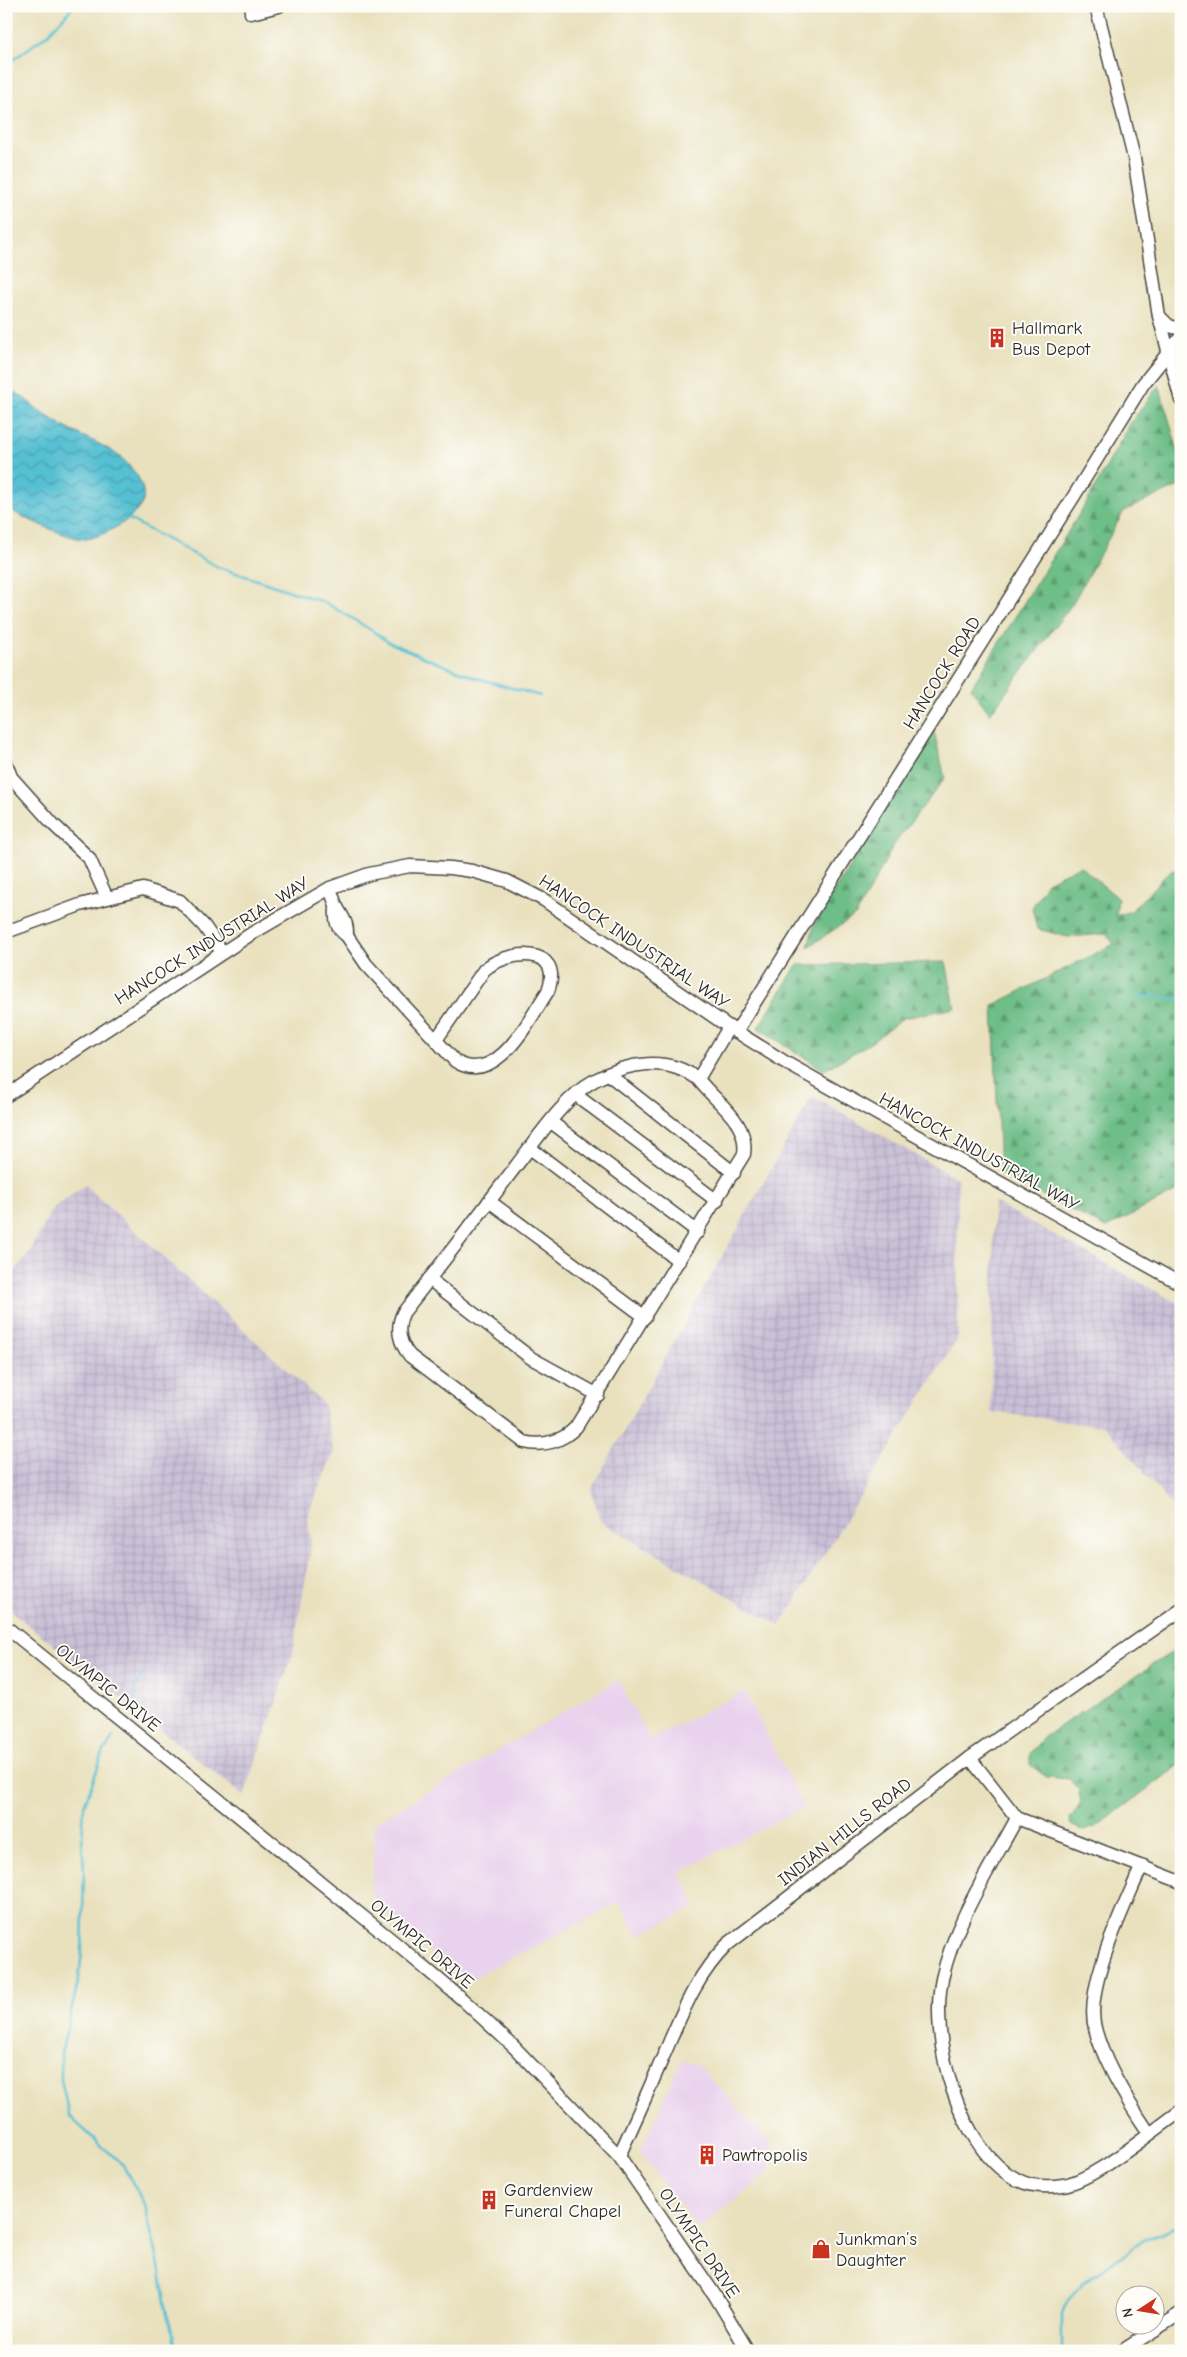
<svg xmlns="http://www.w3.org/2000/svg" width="1187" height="2357" font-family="'Comic Neue',sans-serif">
<defs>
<pattern id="industrial-grid" width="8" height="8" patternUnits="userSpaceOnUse" patternTransform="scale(1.25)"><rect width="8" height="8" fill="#c9bfd7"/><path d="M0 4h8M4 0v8" fill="none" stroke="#ada4b9"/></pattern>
<pattern id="forest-firs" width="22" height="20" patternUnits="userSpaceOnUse" patternTransform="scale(1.25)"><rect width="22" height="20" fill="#6ebe88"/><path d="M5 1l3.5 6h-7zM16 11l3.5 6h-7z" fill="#5b9b6f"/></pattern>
<pattern id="water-waves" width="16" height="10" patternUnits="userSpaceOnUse" patternTransform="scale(1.25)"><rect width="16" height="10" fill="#56c0d3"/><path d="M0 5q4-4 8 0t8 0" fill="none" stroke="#479cab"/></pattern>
</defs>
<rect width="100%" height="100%" fill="#fdfcf7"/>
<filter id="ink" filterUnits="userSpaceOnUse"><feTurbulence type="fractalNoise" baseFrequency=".02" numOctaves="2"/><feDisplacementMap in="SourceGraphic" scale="10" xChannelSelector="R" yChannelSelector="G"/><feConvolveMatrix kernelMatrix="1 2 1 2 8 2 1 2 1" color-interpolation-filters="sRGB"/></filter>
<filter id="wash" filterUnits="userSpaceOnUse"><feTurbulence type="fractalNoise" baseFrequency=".0096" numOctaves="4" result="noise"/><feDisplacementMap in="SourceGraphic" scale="20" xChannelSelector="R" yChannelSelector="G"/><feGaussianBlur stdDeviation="1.12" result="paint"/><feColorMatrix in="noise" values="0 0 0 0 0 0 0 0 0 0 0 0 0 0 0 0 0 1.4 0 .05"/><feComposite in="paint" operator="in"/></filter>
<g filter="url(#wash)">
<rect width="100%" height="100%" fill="#e9e1be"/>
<!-- built -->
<g fill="#e9d2ed">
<path d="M 618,1680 L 650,1740 L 744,1691 L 804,1807 L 679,1872 L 696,1906 L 638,1936 L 620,1902 L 464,1983 L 371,1898 L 375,1823 Z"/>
<path d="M 682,2060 L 698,2065 L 773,2146 L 768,2173 L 699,2229 L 640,2153 Z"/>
</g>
<!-- industrial -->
<g fill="url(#industrial-grid)">
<path d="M 812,1096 L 958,1179 L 958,1338 L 780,1626 L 601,1522 L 591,1490 Z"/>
<path d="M 85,1185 L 323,1403 L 334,1452 L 308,1514 L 311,1547 L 292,1657 L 244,1796 L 6,1607 L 6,1282 L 30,1252 L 52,1209 Z"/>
<path d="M 994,1202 L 1181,1305 L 1181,1517 L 1105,1426 L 991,1412 Z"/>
</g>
<!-- forest -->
<g fill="url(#forest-firs)" stroke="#4c745a">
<path d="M 1159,385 L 1181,461 L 1181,485 L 1124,511 L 1072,604 L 990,714 L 971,688 L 1091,495 L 1131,422 Z"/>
<path d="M 933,727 L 945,778 L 895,843 L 856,915 L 808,947 L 814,925 Z"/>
<path d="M 1080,866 L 1118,898 L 1116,916 L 1131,911 L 1169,872 L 1181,868 L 1181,1189 L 1106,1228 L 1000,1173 L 993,1005 L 1114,944 L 1106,934 L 1068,937 L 1037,929 L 1032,908 L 1047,882 Z"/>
<path d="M 946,962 L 955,1008 L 903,1018 L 872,1042 L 824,1070 L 758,1028 L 797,965 Z"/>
<path d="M 1181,1646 L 1181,1764 L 1096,1827 L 1083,1831 L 1071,1825 L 1070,1819 L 1081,1802 L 1078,1789 L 1069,1779 L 1047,1777 L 1030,1765 L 1030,1753 L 1044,1737 Z"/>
</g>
<!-- water -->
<path fill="url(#water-waves)" stroke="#40767f" d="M 10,390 C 24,395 35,409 47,416 C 52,419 58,422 63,426 C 89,441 117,447 135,473 C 141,480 145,492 143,501 C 138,517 101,539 84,539 C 67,538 22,518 8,508 L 6,391 Z"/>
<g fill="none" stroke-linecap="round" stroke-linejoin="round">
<!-- stream -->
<g stroke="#56c0d3" stroke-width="2.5">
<path d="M 6,65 L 48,34 L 74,6"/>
<path d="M 127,518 L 218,567 L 326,603 L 371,630 L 388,642 L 433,661 L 477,678 L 540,696"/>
<path d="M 1138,996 L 1181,998"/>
<path d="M 136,1714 L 135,1689 L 142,1675"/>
<path d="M 113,1737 L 103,1753 L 84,1806 L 82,1838 L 84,1872 L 82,1951 L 79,1978 L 61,2054 L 61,2079 L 69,2116 L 123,2165 L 145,2206 L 159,2265 L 167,2315 L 173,2333 L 176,2351"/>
<path d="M 1062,2351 L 1062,2313 L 1068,2300 L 1083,2284 L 1143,2240 L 1181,2225"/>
</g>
</g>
</g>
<g filter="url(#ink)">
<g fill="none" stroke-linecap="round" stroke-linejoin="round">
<defs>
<g id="minor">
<path d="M 1096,6 L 1134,158 L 1159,316 L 1181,400"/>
<path d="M 251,13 L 279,6"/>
<path d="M 1159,316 L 1169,326 L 1181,329"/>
<path d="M 6,763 L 11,777 L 54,825 L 89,858 L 107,898"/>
<path d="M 330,888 C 332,894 334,901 337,907 C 343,918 348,923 347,936 C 336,928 335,921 336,907"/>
<path d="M 6,932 L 80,905 L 143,889 L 180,901 L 204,926 L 222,952"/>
<path d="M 347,936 L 366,964 L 455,1061 C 497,1088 529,1019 548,991 C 565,944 506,950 484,970 L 436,1040"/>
<path d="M 736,1032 L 1074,496 L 1143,384 L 1181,337"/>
<path d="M 608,1074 L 734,1173"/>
<path d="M 698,1079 C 716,1103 749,1121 744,1154 L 576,1427 C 563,1441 544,1447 524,1442 L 410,1356 C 399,1343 396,1328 403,1313 C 441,1264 479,1215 516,1166 C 537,1139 565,1096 595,1080 C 628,1062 667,1056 698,1079 L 729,1027"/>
<path d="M 576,1095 L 717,1201"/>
<path d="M 6,1096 L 251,934 L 330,888 L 369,874 L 410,866 L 451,868 L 472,871 L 507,881 L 544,900 L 729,1027 L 788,1064 L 1181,1284"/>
<path d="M 551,1122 L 698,1232"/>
<path d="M 530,1148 L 679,1261"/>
<path d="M 489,1201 L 645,1317"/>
<path d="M 429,1279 L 531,1358 L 598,1395"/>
<path d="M 6,1627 L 394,1942 L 462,1999 L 514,2047 L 619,2156 L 714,2294 L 748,2351"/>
<path d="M 970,1758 L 1017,1818 L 1181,1882"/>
<path d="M 1017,1818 C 989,1870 955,1921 942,1979 C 929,2039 959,2151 1018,2180 C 1031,2187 1049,2187 1063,2185 C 1095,2180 1152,2131 1181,2111"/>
<path d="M 1144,1866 L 1139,1872 C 1123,1910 1084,1988 1095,2028 C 1103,2061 1130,2105 1149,2133"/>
<path d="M 619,2156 C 634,2123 649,2090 663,2057 C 681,2016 695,1976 728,1944 L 970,1758 L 1181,1610"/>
<path d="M 1122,2351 L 1181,2313"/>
</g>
</defs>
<!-- minor casing -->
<use href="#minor" stroke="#484641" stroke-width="15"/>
<!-- minor -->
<use href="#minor" stroke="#fff" stroke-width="12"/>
</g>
</g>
<!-- icons -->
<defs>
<symbol id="building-bare" viewBox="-9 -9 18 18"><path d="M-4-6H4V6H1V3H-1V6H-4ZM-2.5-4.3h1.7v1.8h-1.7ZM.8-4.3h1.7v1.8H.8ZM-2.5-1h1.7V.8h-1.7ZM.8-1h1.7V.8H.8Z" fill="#c8321e" stroke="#fdfcf7" stroke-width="2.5" paint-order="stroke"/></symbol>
<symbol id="shop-bare" viewBox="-9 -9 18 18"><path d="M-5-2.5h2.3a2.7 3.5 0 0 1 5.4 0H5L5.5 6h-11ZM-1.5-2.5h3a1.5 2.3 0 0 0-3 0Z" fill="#c8321e" stroke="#fdfcf7" stroke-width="2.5" paint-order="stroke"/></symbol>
</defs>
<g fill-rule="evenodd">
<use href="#building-bare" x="983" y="324" width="28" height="28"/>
<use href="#building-bare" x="693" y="2141" width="28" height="28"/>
<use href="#building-bare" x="475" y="2186" width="28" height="28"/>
<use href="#shop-bare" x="807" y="2235" width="28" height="28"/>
</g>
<g text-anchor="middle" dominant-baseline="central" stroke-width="4" stroke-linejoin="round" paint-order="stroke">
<!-- poi labels -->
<g font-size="18" fill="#2b2b2b" stroke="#fdfcf7" text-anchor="start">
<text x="1012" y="328">Hallmark<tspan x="1012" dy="21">Bus Depot</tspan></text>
<text x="722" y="2155">Pawtropolis</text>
<text x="504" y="2190">Gardenview<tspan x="504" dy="21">Funeral Chapel</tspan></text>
<text x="836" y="2239">Junkman’s<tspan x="836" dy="21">Daughter</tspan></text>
</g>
<!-- street labels -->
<g font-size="18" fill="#2b2b2b" stroke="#fdfcf7">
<text transform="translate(942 673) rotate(-58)">HANCOCK ROAD</text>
<text transform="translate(212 941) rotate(-32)">HANCOCK INDUSTRIAL WAY</text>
<text transform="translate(634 942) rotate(34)">HANCOCK INDUSTRIAL WAY</text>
<text transform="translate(979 1152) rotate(29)">HANCOCK INDUSTRIAL WAY</text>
<text transform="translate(108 1688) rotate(39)">OLYMPIC DRIVE</text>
<text transform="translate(845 1832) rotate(-38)">INDIAN HILLS ROAD</text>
<text transform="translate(422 1944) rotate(40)">OLYMPIC DRIVE</text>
<text transform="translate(699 2243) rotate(56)">OLYMPIC DRIVE</text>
</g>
</g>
<!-- margin -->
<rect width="1187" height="2357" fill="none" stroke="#fdfcf7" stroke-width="25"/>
<!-- north arrow -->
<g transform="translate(1140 2310) rotate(258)"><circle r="24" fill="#fdfcf7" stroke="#a9a8a5"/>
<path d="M0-4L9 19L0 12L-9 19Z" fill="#c8321e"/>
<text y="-8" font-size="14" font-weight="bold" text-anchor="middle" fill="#2b2b2b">N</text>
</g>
</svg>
